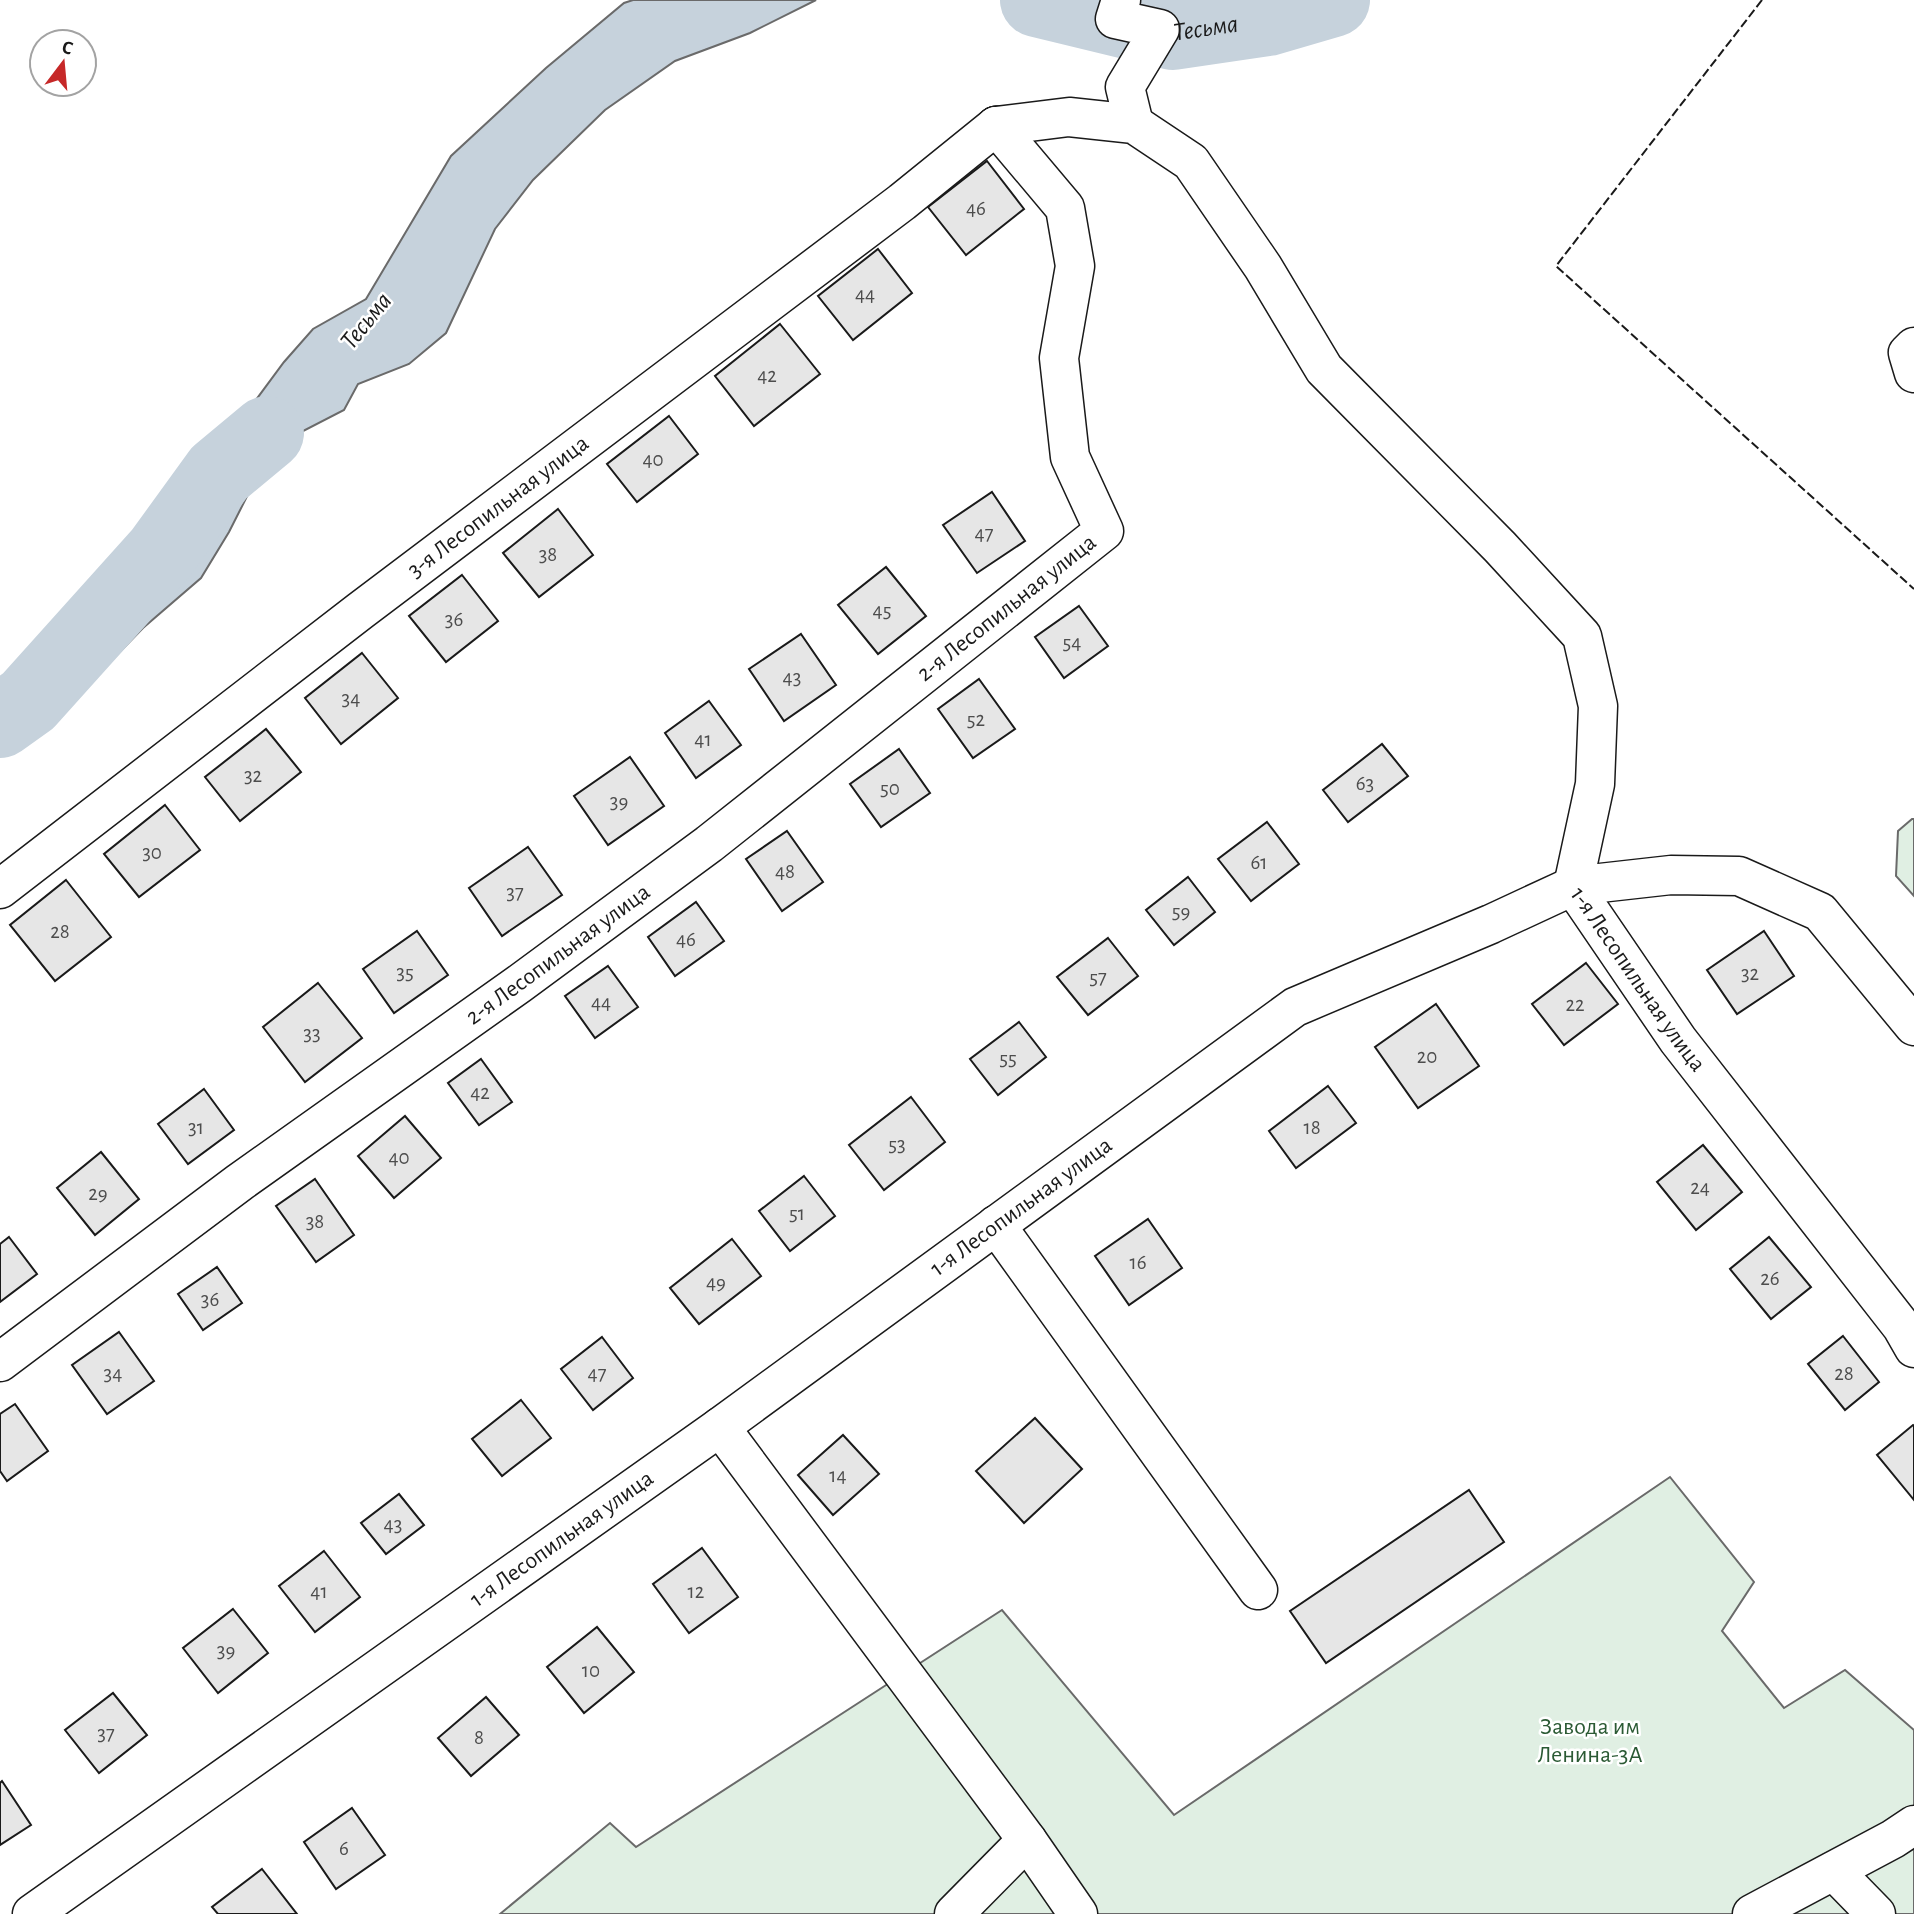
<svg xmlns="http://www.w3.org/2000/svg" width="1914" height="1914" font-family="'Alegreya Sans',sans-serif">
<rect width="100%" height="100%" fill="#fff"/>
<!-- green -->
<g fill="#e0efe3" stroke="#6a6a6a" stroke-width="2">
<path d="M 1912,819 L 1914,819 L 1914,896 L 1896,876 L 1898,831 Z"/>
<path d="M 1670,1477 L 1754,1582 L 1722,1631 L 1784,1708 L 1845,1670 L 1914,1730 L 1914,1914 L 500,1914 L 610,1823 L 636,1847 L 1002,1610 L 1174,1815 Z"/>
</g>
<!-- water -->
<g fill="#c6d2dc" stroke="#6a6a6a" stroke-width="2">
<path d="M 633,0 L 816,0 L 750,33 L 675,61 L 605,110 L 533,180 L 495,229 L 446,333 L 409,364 L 358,384 L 344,410 L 272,447 L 229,532 L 201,578 L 143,628 L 85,688 L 0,751 L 0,679 L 192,513 L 221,447 L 284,362 L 313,329 L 366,299 L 451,156 L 546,68 L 624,3 Z"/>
<path d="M 1064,0 L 1310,0 L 1242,27 L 1160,29 L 1099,14 Z"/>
</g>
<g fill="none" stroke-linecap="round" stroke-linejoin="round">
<!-- river -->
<g stroke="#c6d2dc" stroke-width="74">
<path id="s1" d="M 1037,0 L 1173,33 L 1268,19 L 1333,0"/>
<path d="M 0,721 L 28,701 L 161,553 L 219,473 L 267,433"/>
</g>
</g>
<!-- building -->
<g fill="#e6e6e6" stroke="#1a1a1a" stroke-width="2">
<path d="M 987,161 L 1024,209 L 966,255 L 928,207 Z"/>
<path d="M 878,249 L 912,293 L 853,340 L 818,296 Z"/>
<path d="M 780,324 L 820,374 L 754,426 L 715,376 Z"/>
<path d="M 669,416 L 698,454 L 637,502 L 607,464 Z"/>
<path d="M 992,492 L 1025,541 L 977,573 L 943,525 Z"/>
<path d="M 558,509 L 593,555 L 539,597 L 503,553 Z"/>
<path d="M 886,567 L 926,616 L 878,654 L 838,605 Z"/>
<path d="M 462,575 L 498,621 L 446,662 L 409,616 Z"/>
<path d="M 1079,606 L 1108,646 L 1064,678 L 1035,637 Z"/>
<path d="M 801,634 L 836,685 L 784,721 L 749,669 Z"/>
<path d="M 362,653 L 398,698 L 341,744 L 305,698 Z"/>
<path d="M 979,679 L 1015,729 L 973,758 L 938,709 Z"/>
<path d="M 709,701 L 741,745 L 696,778 L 665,733 Z"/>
<path d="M 266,729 L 301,772 L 240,821 L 205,777 Z"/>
<path d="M 1382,744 L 1408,776 L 1348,822 L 1323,790 Z"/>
<path d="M 899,749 L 930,793 L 881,827 L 850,784 Z"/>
<path d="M 630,757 L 664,806 L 608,845 L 574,796 Z"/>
<path d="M 165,805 L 200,850 L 139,897 L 104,854 Z"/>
<path d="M 1267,822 L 1299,864 L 1251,901 L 1218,859 Z"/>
<path d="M 787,831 L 823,882 L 782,911 L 746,859 Z"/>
<path d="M 528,847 L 562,895 L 502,936 L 469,888 Z"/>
<path d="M 1188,877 L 1215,912 L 1174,945 L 1146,910 Z"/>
<path d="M 66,880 L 111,937 L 55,981 L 10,925 Z"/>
<path d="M 696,902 L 724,941 L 675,976 L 648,937 Z"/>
<path d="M 417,931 L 448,975 L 394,1013 L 363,969 Z"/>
<path d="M 1764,931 L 1794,976 L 1737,1014 L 1707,970 Z"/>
<path d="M 1108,938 L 1138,976 L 1088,1015 L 1057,977 Z"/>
<path d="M 1586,963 L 1618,1004 L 1564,1045 L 1532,1004 Z"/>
<path d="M 608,966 L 638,1007 L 595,1038 L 565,996 Z"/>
<path d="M 318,983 L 362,1038 L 305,1082 L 263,1027 Z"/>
<path d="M 1436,1004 L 1479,1066 L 1418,1108 L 1375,1047 Z"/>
<path d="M 1019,1022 L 1046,1057 L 998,1095 L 970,1059 Z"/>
<path d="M 481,1059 L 512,1102 L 479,1125 L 448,1083 Z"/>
<path d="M 1328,1086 L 1356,1123 L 1296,1168 L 1269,1131 Z"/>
<path d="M 204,1089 L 234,1130 L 188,1164 L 158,1124 Z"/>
<path d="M 911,1097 L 945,1142 L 884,1190 L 849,1145 Z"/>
<path d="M 405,1116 L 441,1158 L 394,1198 L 358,1156 Z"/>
<path d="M 1703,1145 L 1742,1192 L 1696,1230 L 1657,1182 Z"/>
<path d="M 101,1152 L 139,1199 L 95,1235 L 57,1188 Z"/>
<path d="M 804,1176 L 835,1216 L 790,1251 L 759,1211 Z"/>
<path d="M 315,1179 L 354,1235 L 316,1262 L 276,1206 Z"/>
<path d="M 1148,1219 L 1182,1268 L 1129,1305 L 1095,1256 Z"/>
<path d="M 9,1237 L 37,1274 L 0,1302 L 0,1244 Z"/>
<path d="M 1769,1237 L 1811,1287 L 1771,1319 L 1730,1269 Z"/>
<path d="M 732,1239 L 761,1276 L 699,1324 L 670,1288 Z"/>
<path d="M 217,1267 L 242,1303 L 203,1330 L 178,1294 Z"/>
<path d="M 119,1332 L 154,1381 L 107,1414 L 72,1365 Z"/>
<path d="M 1843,1336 L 1879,1382 L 1845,1410 L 1808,1364 Z"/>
<path d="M 602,1337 L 633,1378 L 593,1410 L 561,1369 Z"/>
<path d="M 521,1400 L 551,1438 L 502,1476 L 472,1439 Z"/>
<path d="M 15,1404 L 48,1451 L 7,1481 L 0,1471 L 0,1414 Z"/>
<path d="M 1035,1418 L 1082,1469 L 1024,1523 L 976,1471 Z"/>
<path d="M 1913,1425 L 1914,1426 L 1914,1500 L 1877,1455 Z"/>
<path d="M 843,1435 L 879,1474 L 833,1515 L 798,1475 Z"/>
<path d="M 1469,1490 L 1504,1542 L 1326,1663 L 1290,1611 Z"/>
<path d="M 399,1494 L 424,1525 L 386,1554 L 361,1523 Z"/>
<path d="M 702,1548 L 738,1597 L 689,1633 L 653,1584 Z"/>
<path d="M 324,1551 L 360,1597 L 315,1632 L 279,1586 Z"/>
<path d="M 233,1609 L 268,1653 L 218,1693 L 183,1648 Z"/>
<path d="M 597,1627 L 634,1672 L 584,1713 L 547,1667 Z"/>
<path d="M 113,1693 L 147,1735 L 99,1773 L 65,1730 Z"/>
<path d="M 486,1697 L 519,1735 L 471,1776 L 438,1738 Z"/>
<path d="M 2,1781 L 31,1825 L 0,1845 L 0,1783 Z"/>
<path d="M 352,1808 L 385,1855 L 336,1889 L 304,1842 Z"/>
<path d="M 262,1869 L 297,1914 L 218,1914 L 212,1907 Z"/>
</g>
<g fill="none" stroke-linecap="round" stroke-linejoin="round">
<defs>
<g id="minor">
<path d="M 1121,0 L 1115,19 L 1160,29 L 1125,87 L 1134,124"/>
<path d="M 996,126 L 1069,117 L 1134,124 L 1191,162 L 1263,267 L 1324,369 L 1500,547 L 1582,636 L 1598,706 L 1595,784 L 1573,886 L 1671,875 L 1739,876 L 1820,912 L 1914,1026"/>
<path d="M 1914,347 L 1908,353 L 1914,373"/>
<path id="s2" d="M 0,889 L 360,611 L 902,202 L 996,126"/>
<path d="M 996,1225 L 1258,1590"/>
<path id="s3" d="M 0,1362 L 240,1182 L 519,984 L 709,844 L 1104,531 L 1070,457 L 1059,358 L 1075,266 L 1065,208 L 996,126"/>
<path d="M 720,1427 L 1027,1840 L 1078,1914"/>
<path d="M 1834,1871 L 1876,1914"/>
<path id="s4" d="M 32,1914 L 720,1427 L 1295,1007 L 1491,924 L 1573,886 L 1678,1040 L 1902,1327 L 1914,1348"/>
<path d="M 954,1914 L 1027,1840"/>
<path d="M 1752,1914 L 1893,1839 L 1914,1825"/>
</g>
</defs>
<!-- minor casing -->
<use href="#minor" stroke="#1a1a1a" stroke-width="41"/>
<!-- minor -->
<use href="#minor" stroke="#fff" stroke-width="38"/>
<!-- fence -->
<path stroke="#1a1a1a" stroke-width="2" stroke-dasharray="9 3.5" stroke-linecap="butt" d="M 1762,0 L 1556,266 L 1914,589"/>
</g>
<g text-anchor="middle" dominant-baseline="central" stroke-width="5" stroke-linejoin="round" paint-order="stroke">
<!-- number labels -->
<g font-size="21" fill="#4d4d4d">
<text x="976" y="208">46</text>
<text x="865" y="294">44</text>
<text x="767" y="375">42</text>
<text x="653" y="459">40</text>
<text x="984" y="533">47</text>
<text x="548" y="554">38</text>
<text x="882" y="610">45</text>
<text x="454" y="619">36</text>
<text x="1072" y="642">54</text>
<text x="792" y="677">43</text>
<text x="351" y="698">34</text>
<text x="976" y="719">52</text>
<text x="703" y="739">41</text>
<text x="253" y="775">32</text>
<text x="1365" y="783">63</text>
<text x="890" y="788">50</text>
<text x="619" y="801">39</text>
<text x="152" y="852">30</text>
<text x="1259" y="862">61</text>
<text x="785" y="871">48</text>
<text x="515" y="892">37</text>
<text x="1181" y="911">59</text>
<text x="60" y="931">28</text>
<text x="686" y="939">46</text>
<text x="405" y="972">35</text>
<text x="1750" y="973">32</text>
<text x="1098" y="977">57</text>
<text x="601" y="1002">44</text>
<text x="1575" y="1004">22</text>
<text x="312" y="1033">33</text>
<text x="1427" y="1056">20</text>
<text x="1008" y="1058">55</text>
<text x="480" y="1092">42</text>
<text x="196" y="1127">31</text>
<text x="1312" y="1127">18</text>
<text x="897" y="1144">53</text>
<text x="399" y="1157">40</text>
<text x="1700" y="1187">24</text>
<text x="98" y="1193">29</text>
<text x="797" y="1213">51</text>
<text x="315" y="1221">38</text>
<text x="1138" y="1262">16</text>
<text x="1770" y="1278">26</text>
<text x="716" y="1282">49</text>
<text x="210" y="1299">36</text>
<text x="113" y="1373">34</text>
<text x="597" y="1373">47</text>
<text x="1844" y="1373">28</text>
<text x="838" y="1475">14</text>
<text x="393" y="1524">43</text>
<text x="319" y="1591">41</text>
<text x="696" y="1591">12</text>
<text x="226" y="1650">39</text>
<text x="591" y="1670">10</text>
<text x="106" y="1733">37</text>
<text x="479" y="1737">8</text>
<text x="344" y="1848">6</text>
</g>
<!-- street labels -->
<g font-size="24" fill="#1a1a1a" stroke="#fff">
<text stroke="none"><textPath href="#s2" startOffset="628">3-я Лесопильная улица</textPath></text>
<text stroke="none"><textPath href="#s3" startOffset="1258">2-я Лесопильная улица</textPath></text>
<text stroke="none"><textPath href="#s3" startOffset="691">2-я Лесопильная улица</textPath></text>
<text stroke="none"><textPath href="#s4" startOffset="1972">1-я Лесопильная улица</textPath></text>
<text stroke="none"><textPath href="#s4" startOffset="1216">1-я Лесопильная улица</textPath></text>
<text stroke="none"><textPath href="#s4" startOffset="649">1-я Лесопильная улица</textPath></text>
</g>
<!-- park labels -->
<g font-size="24" fill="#2b5a34" stroke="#fff">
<text x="1590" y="1727">Завода им<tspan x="1590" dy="28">Ленина-3А</tspan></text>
</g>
<!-- water labels -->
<g font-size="26" font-style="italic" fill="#1a1a1a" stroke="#fff">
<text stroke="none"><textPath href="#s1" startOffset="173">Тесьма</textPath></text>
<text transform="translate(366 321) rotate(-51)">Тесьма</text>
</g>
</g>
<!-- north arrow -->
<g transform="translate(63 63) rotate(16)"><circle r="33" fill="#ffffff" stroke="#a3a3a3" stroke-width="2"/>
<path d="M0-5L12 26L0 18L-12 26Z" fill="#c62828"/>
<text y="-10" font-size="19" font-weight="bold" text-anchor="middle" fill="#1a1a1a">С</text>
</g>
</svg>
